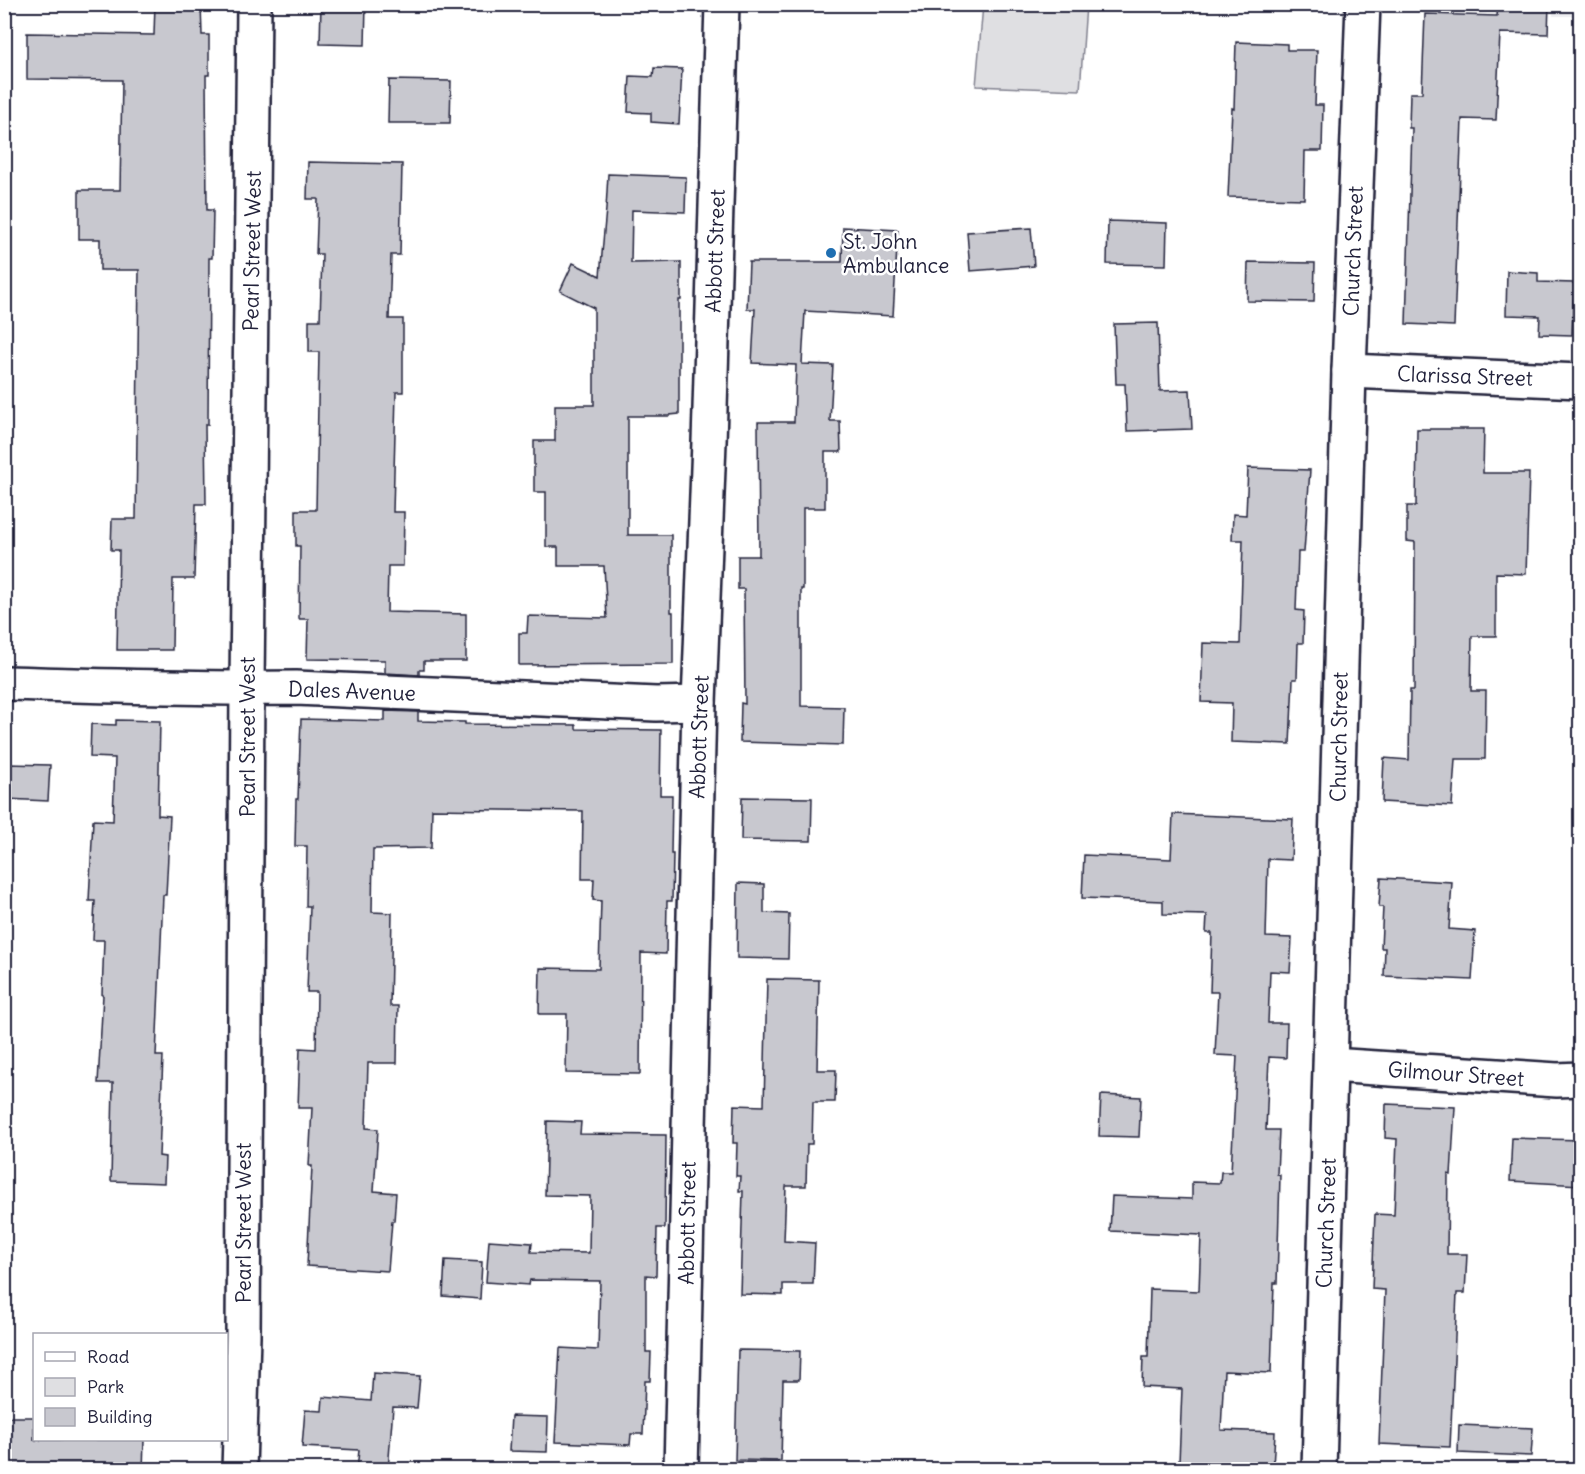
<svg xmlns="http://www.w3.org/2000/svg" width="1585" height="1474" font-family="Delius,sans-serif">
<rect width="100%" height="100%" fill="#fff"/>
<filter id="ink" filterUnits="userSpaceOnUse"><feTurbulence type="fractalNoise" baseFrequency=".0167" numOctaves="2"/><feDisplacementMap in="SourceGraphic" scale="12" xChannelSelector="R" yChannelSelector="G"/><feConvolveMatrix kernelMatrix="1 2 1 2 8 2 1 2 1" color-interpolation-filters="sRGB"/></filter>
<g filter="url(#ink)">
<!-- built -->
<path fill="#eeeef1" d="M 1552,5 L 1580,5 L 1580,16 L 1553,16 Z"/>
<!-- green -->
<path fill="#dfdfe2" stroke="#80808e" stroke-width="1.5" d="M 983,5 L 1086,5 L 1080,90 L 976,86 Z"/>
<!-- building -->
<g fill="#c8c8cf" stroke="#22223b" stroke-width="1.5">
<path d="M 155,4 L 201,4 L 202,35 L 209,35 L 209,75 L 206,75 L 207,210 L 213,210 L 212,258 L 209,258 L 208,425 L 205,425 L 206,504 L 196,504 L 194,579 L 173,579 L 172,650 L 117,650 L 119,550 L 111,550 L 112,519 L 136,519 L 139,270 L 100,270 L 100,239 L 79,239 L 79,190 L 120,190 L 122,80 L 27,79 L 27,33 L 154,35 Z"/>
<path d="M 321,4 L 366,4 L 365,45 L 320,44 Z"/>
<path d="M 1498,4 L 1549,4 L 1548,34 L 1500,33 L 1496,120 L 1462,119 L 1454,326 L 1406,324 L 1412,128 L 1409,128 L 1410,93 L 1422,93 L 1425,14 L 1497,16 Z"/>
<path d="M 1236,42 L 1287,44 L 1287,50 L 1317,50 L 1315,105 L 1323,105 L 1322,151 L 1305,151 L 1304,199 L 1228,197 L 1232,108 L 1234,109 Z"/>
<path d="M 654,68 L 682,69 L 679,124 L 651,122 L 651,113 L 628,112 L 630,76 L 653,77 Z"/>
<path d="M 389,80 L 451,81 L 450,123 L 388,123 Z"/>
<path d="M 308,162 L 402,164 L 400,255 L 391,255 L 389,319 L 403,319 L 403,392 L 396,392 L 393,512 L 404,512 L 403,566 L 388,566 L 387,612 L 466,614 L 466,661 L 424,661 L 424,670 L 419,670 L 419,675 L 385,673 L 385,660 L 307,659 L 308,619 L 299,619 L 300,546 L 296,546 L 296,510 L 316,510 L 319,352 L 309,352 L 309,320 L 320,320 L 322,254 L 316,254 L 318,199 L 307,199 Z"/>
<path d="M 608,174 L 686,177 L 685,212 L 632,210 L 631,263 L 681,262 L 681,300 L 679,300 L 679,414 L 670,415 L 670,416 L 628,416 L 628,535 L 671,535 L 671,612 L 673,612 L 673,664 L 519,665 L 519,633 L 527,633 L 528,616 L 607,618 L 604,566 L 558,566 L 558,547 L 546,547 L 546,492 L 534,492 L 534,441 L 555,441 L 555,405 L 594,405 L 594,308 L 560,291 L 573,263 L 600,276 L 606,209 Z"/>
<path d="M 1108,221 L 1167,223 L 1166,265 L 1107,264 Z"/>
<path d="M 843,227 L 898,230 L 893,316 L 805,311 L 802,364 L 833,365 L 830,421 L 840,421 L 841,452 L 825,452 L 825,508 L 803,508 L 803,589 L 801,589 L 801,706 L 844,707 L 843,745 L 740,742 L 741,703 L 745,704 L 744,589 L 738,589 L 738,556 L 759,556 L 758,422 L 794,422 L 796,365 L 752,363 L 755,309 L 747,309 L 749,262 L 842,262 Z"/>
<path d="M 1031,228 L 1034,266 L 970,271 L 967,232 Z"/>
<path d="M 1248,262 L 1315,263 L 1314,302 L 1247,301 Z"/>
<path d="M 1507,271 L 1538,273 L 1538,282 L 1574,283 L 1572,335 L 1539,334 L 1540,316 L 1506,315 Z"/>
<path d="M 1158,323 L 1160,391 L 1190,390 L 1192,429 L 1127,431 L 1125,384 L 1116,384 L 1114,324 Z"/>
<path d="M 1417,429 L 1484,429 L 1483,473 L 1529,473 L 1526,574 L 1496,573 L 1496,636 L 1472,636 L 1471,691 L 1486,691 L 1485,759 L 1455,759 L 1452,806 L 1382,802 L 1384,758 L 1409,760 L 1410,690 L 1414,690 L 1415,542 L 1407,541 L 1407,506 L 1416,506 Z"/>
<path d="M 1248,468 L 1310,470 L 1304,552 L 1298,552 L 1296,610 L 1304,611 L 1303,643 L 1298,643 L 1297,679 L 1293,679 L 1290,744 L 1231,742 L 1232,703 L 1201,702 L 1203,643 L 1240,644 L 1243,540 L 1232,540 L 1233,514 L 1246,515 Z"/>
<path d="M 385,711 L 418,712 L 418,721 L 465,722 L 465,724 L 576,725 L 576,729 L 661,730 L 660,795 L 672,795 L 671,854 L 673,854 L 672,901 L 667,901 L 666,954 L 641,953 L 640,1074 L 566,1073 L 567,1014 L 539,1014 L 540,968 L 599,969 L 601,901 L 593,900 L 594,879 L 582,879 L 583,811 L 432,809 L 431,848 L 373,849 L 372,912 L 392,913 L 390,1006 L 398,1006 L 397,1063 L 368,1063 L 366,1128 L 378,1129 L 374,1191 L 396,1193 L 394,1221 L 392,1221 L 388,1271 L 307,1266 L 312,1166 L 309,1166 L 312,1108 L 298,1108 L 300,1048 L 316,1049 L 317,992 L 307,992 L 310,906 L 306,906 L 307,846 L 295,846 L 296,799 L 298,799 L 301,719 L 385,721 Z"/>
<path d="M 116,720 L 160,721 L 158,815 L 170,816 L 166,895 L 163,895 L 156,1056 L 163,1056 L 159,1156 L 165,1157 L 164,1183 L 111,1181 L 113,1083 L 98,1083 L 103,995 L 102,995 L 104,940 L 93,940 L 95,901 L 89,901 L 93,820 L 113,821 L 115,758 L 90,757 L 91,724 L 116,725 Z"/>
<path d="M 7,764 L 50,765 L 48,801 L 6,799 Z"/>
<path d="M 742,797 L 812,798 L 811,841 L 741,840 Z"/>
<path d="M 1173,814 L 1293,819 L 1291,860 L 1268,859 L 1266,937 L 1292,938 L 1290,972 L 1270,971 L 1268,1023 L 1287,1023 L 1286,1058 L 1269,1057 L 1266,1130 L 1279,1130 L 1277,1174 L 1280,1175 L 1277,1283 L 1274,1283 L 1271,1373 L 1224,1371 L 1221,1430 L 1275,1432 L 1273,1468 L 1218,1466 L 1217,1463 L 1179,1462 L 1182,1389 L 1142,1387 L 1143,1357 L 1148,1357 L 1150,1289 L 1199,1291 L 1201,1235 L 1110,1231 L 1112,1196 L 1192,1199 L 1192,1182 L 1220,1183 L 1221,1172 L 1231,1172 L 1237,1056 L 1215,1055 L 1218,992 L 1210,992 L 1212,933 L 1206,933 L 1207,915 L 1163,914 L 1163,901 L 1082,898 L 1084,855 L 1171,859 Z"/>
<path d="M 1381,878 L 1452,882 L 1449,929 L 1475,931 L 1472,980 L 1384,976 L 1385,948 L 1381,948 L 1383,907 L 1379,907 Z"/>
<path d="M 738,883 L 764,884 L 764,913 L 789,914 L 788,959 L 737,958 Z"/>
<path d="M 767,979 L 819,980 L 817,1070 L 836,1070 L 835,1102 L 813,1102 L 812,1144 L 807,1144 L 806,1186 L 786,1186 L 784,1241 L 815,1243 L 813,1284 L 783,1284 L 783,1295 L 740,1294 L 743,1191 L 739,1191 L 740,1176 L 736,1176 L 737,1143 L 733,1143 L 734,1105 L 764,1106 Z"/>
<path d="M 1101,1095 L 1141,1097 L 1139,1137 L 1099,1136 Z"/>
<path d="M 1386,1104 L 1455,1107 L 1451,1175 L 1448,1174 L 1447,1254 L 1467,1254 L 1465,1293 L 1457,1293 L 1450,1447 L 1379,1444 L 1385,1290 L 1372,1289 L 1375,1214 L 1394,1215 L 1397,1139 L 1385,1138 Z"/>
<path d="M 547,1121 L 581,1122 L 580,1134 L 666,1135 L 665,1228 L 657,1228 L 656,1276 L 646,1275 L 646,1352 L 651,1352 L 650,1381 L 645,1381 L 643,1434 L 631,1434 L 630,1445 L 555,1442 L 560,1348 L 598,1350 L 600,1281 L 530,1280 L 529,1285 L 486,1282 L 489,1240 L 532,1243 L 531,1252 L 589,1253 L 590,1196 L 545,1195 Z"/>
<path d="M 1512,1138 L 1581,1140 L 1581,1185 L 1510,1181 Z"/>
<path d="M 445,1260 L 482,1262 L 480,1299 L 443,1296 Z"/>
<path d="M 738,1350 L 800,1351 L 799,1380 L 783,1380 L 781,1461 L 735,1460 Z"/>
<path d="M 373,1373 L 420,1376 L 417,1408 L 393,1407 L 388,1470 L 357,1470 L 359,1450 L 302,1447 L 305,1410 L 322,1411 L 323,1397 L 371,1401 Z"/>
<path d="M 511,1416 L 548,1417 L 547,1452 L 509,1451 Z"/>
<path d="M 4,1417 L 34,1417 L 34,1440 L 144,1440 L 143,1470 L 4,1470 Z"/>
<path d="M 1459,1425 L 1533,1428 L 1531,1456 L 1458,1453 Z"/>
</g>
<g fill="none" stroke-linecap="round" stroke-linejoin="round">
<defs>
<g id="street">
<path d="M 1349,371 L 1580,381"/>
<path d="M 4,683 C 102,686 199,689 296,688 L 656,704 L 699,703"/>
<path d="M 1331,1065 L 1557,1080 L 1580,1079"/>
<path d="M 239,1470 L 243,1336 L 247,687 L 254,4"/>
<path d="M 681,1470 L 699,703 L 709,442 L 722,4"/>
<path d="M 1319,1470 L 1349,371 L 1363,4"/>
</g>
</defs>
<!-- street casing -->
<use href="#street" stroke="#22223b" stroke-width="38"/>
<!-- street -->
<use href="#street" stroke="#fff" stroke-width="33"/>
</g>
</g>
<!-- markers -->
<circle fill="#1f6fb2" stroke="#fff" stroke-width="2" cx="831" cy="253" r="6"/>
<g text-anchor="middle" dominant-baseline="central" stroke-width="5" stroke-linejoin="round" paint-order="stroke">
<!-- poi labels -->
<g font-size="21" fill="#22223b" stroke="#fff" text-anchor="start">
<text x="843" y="241">St. John<tspan x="843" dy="24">Ambulance</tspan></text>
</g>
<!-- street labels -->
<g font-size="21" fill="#22223b" stroke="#fff">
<text transform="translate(252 251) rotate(-89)">Pearl Street West</text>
<text transform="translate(715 251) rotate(-88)">Abbott Street</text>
<text transform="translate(1353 251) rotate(-88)">Church Street</text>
<text transform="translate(1465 376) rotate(2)">Clarissa Street</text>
<text transform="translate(352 691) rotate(2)">Dales Avenue</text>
<text transform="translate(247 737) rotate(-90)">Pearl Street West</text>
<text transform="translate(699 737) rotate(-88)">Abbott Street</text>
<text transform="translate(1339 737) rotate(-89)">Church Street</text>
<text transform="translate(1456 1074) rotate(4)">Gilmour Street</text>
<text transform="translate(243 1223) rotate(-90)">Pearl Street West</text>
<text transform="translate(687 1223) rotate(-89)">Abbott Street</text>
<text transform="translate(1326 1223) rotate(-88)">Church Street</text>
</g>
</g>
<!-- margin -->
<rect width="1585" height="1474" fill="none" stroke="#fff" stroke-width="24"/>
<rect x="12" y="12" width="1561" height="1450" fill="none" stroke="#22223b" stroke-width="2" filter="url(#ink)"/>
<!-- legend -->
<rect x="33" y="1333" width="195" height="108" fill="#ffffff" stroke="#a7a7b1" stroke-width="1.5"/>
<rect x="45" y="1352" width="30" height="9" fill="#ffffff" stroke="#a7a7b1" stroke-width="1.5"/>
<text x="87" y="1363" font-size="18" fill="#22223b">Road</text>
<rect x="45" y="1378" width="30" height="18" fill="#dfdfe2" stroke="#a7a7b1" stroke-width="1.5"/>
<text x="87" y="1393" font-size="18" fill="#22223b">Park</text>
<rect x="45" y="1408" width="30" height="18" fill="#c8c8cf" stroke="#a7a7b1" stroke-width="1.5"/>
<text x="87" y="1423" font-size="18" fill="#22223b">Building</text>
</svg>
